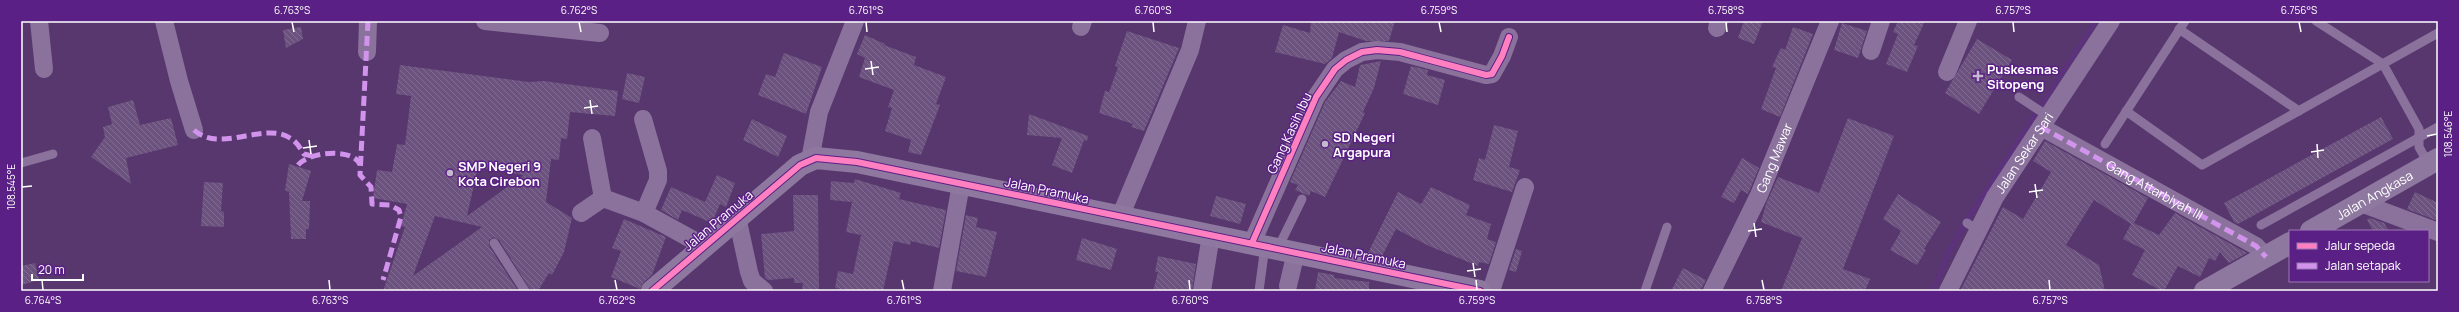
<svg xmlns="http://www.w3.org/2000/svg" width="2459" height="312" font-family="Manrope,sans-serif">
<defs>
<pattern id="building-back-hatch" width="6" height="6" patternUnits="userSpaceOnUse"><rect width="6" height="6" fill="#6c527e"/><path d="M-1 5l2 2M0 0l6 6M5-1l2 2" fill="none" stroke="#826c91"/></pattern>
</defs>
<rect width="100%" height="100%" fill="#57376e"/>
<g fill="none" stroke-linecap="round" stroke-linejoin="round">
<!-- stream -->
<path stroke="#5d327c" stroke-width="5" d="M 1933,291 L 1949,251 L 1969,217 L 2096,21"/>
</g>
<!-- building -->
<g fill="url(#building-back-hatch)" fill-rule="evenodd">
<path d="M 1311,21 L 1395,21 L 1389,41 L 1366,41 L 1339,32 L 1332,58 L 1325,64 L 1275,52 L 1283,25 L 1310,33 Z"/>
<path d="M 1744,21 L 1763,21 L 1754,44 L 1738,38 Z"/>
<path d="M 1898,21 L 1925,21 L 1914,45 L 1918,46 L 1907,72 L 1886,64 L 1898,34 L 1893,32 Z"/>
<path d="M 1842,23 L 1867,31 L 1858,58 L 1834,50 Z"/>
<path d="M 301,27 L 303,39 L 286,48 L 283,30 Z"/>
<path d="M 1793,27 L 1813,34 L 1780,117 L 1761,109 L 1776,68 L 1772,67 L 1781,48 L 1785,50 Z"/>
<path d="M 1127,31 L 1179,48 L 1144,131 L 1131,127 L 1133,124 L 1099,113 L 1105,91 L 1109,92 L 1118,67 L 1115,66 Z"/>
<path d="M 865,35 L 885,44 L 884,45 L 916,57 L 914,65 L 946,77 L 936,104 L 940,105 L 921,155 L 908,152 L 911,140 L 885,131 L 892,108 L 888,107 L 894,90 L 859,77 L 865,58 L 857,54 Z"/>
<path d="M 1977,39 L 2012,60 L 1979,114 L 1945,93 Z"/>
<path d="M 784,53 L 822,67 L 806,114 L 758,95 L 766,74 L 775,77 Z"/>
<path d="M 1381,61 L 1374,88 L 1363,112 L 1365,113 L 1325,197 L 1311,191 L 1309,196 L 1295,190 L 1298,185 L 1290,182 L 1325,102 L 1341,81 L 1355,87 L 1360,65 Z"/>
<path d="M 400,65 L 529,82 L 544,81 L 618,91 L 615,116 L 570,112 L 567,139 L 561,138 L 559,160 L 551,159 L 546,202 L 572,218 L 564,252 L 552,275 L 549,273 L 538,291 L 531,291 L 499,240 L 494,237 L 489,240 L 489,246 L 518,291 L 383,291 L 405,227 L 401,226 L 407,204 L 373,198 L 377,170 L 392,172 L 397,144 L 405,145 L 411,96 L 396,94 ZM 478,167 L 524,175 L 467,216 ZM 435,216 L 482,227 L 413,276 Z"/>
<path d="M 1411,66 L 1428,70 L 1427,75 L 1445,80 L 1438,105 L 1403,94 Z"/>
<path d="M 627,73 L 645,77 L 639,103 L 622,99 Z"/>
<path d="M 133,100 L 140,125 L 171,118 L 178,145 L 126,158 L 131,184 L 91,157 L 105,137 L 103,127 L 112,124 L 108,107 Z"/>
<path d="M 1029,114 L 1088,136 L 1087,141 L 1084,140 L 1072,173 L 1052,165 L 1062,138 L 1027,135 Z"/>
<path d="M 2381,117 L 2393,139 L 2238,224 L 2234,222 L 2224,203 Z"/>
<path d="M 1848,118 L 1894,136 L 1843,269 L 1870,279 L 1865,291 L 1781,291 L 1802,238 L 1761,222 L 1766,204 L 1778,177 L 1819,193 Z"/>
<path d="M 752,119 L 787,136 L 778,157 L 743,140 Z"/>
<path d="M 1494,125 L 1518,131 L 1509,167 L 1520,170 L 1512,192 L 1473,180 L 1479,158 L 1485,160 Z"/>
<path d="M 2045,141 L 2148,198 L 2134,223 L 2159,235 L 2175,213 L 2247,253 L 2229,263 L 2220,252 L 2215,261 L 2209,258 L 2200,277 L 2178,266 L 2164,291 L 2162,291 L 2132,275 L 2145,250 L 2123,239 L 2131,224 L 2094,200 L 2066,245 L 2099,265 L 2105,291 L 1960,291 L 2003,207 L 2023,219 L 2051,172 L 2033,161 Z"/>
<path d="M 1742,158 L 1759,168 L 1748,194 L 1741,190 L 1734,203 L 1721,197 Z"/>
<path d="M 289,164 L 311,171 L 302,201 L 310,201 L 309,229 L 306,229 L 306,239 L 291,239 L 289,192 L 285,190 Z"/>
<path d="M 717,175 L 735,183 L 726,207 L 720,204 L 712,223 L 682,210 L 678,220 L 661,210 L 671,187 L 705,202 Z"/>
<path d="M 855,179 L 901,193 L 899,199 L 946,210 L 939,248 L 911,241 L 910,245 L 894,241 L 883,291 L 851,291 L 835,288 L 838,271 L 853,274 L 861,235 L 846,232 L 852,202 L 830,200 L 831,181 L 854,183 Z"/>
<path d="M 204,182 L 223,183 L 221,211 L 224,212 L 224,227 L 201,226 Z"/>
<path d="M 1431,187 L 1470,205 L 1466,215 L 1491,224 L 1487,239 L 1496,242 L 1489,264 L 1479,262 L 1478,266 L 1429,246 L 1396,229 L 1381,258 L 1368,253 L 1398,192 L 1421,204 Z"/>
<path d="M 2415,192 L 2438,203 L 2438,221 L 2407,209 Z"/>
<path d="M 1898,194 L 1941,222 L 1924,249 L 1926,250 L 1917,265 L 1890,250 L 1901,231 L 1883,219 Z"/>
<path d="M 793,195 L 818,195 L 819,291 L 802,291 L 803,283 L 794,283 L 794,278 L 768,280 L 765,278 L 761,234 L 794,231 Z"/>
<path d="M 1216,196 L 1246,204 L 1240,224 L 1210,216 Z"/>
<path d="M 966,215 L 978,218 L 976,227 L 997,232 L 986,277 L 956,271 Z"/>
<path d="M 2370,218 L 2384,223 L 2389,231 L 2373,231 L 2367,220 Z"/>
<path d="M 624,219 L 666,237 L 652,275 L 644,282 L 640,289 L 611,277 L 621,251 L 612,248 Z"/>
<path d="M 1082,238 L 1117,249 L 1111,270 L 1076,260 Z"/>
<path d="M 1516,249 L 1522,251 L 1516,272 L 1509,270 Z"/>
<path d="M 1158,256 L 1196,264 L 1192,291 L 1153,291 L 1158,272 L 1155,272 Z"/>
<path d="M 35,263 L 39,280 L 21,285 L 21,266 Z"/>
<path d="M 1683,268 L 1706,280 L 1700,291 L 1671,291 Z"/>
<path d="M 1318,272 L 1334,275 L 1334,278 L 1369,282 L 1369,291 L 1315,291 Z"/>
</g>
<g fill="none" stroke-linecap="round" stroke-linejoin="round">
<!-- lane -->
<g stroke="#8a729c" stroke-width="9">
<path d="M 2316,21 L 2383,64 L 2419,129 L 2419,147 L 2429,165"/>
<path d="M 2179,29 L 2299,111"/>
<path d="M 2019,97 L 2048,116"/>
<path d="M 2126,111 L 2202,165 L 2438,33"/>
<path d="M 2105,144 L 2185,21"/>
<path d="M 21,163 L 53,154"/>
<path d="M 1967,223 L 1978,230"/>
<path d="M 2261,225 L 2438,127"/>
<path d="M 494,243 L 525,291"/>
<path d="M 1278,248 L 1302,199"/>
<path d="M 1259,291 L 1265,246"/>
<path d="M 1645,291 L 1667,227"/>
</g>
<!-- street -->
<g stroke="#8a729c" stroke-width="18">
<path d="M 39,21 L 44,69"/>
<path d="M 164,21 L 179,81 L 194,130"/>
<path d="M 485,21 L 600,33"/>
<path d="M 1081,27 L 1083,21"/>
<path d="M 1717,28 L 1719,21"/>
<path d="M 1871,51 L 1881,21"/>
<path d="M 367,52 L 368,21"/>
<path d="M 1947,72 L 1968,21"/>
<path d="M 643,119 L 658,171 L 658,180 L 644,213"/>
<path d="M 2041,127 L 2256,246 L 2266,257"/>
<path d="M 592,138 L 603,198 L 644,213 L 704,246"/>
<path d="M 810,160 L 819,112 L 855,21"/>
<path d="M 2361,203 L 2438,232"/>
<path d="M 581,213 L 603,198"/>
<path d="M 737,217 L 749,272 L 752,281 L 764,291"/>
<path d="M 1120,217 L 1190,50 L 1197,21"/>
<path d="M 1252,243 L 1316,97 L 1335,69 L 1346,60 L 1362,52 L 1377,50 L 1400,52 L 1486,75 L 1492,74 L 1502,56 L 1509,37"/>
<path d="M 1288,286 L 1296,252"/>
<path d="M 942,291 L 961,184"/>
<path d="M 1202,291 L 1211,235"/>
<path d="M 1491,291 L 1525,187"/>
<path id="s1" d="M 1712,291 L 1759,195 L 1830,21"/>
<path id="s2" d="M 1948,291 L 1995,197 L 2111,21"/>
</g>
<!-- secondary -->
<g stroke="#8e789f" stroke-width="22">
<path id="s3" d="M 2311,231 L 2438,159"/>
<path d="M 652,291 L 800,165 L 816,158 L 857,162 L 1480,291"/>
<path d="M 2205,291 L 2290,243"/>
</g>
<!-- quiet -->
<g stroke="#d193ec" stroke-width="5" stroke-dasharray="10 5" stroke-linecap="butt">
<path d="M 368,21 L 360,175 L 371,187 L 372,204 L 390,205 L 399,210 L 401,217 L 383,280"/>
<path id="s4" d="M 2041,127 L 2256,246 L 2266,257"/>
<path d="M 194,130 C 220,154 264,121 290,138 C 297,142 300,148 304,154 L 312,156"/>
<path d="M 298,165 C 308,152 354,147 360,165"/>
</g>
<defs>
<g id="cycleway">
<path d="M 1252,243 L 1316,97 L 1335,69 L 1346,60 L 1362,52 L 1377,50 L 1400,52 L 1486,75 L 1492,74 L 1502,56 L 1509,37"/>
<path d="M 652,291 L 800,165 L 816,158 L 857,162 L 1480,291"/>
</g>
</defs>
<!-- cycleway casing -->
<use href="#cycleway" stroke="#5b2085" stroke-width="8"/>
<!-- cycleway -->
<use href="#cycleway" stroke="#ff80c0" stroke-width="6"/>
</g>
<!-- ticks -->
<path fill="none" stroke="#fff" stroke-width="1.5" d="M 292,22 L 294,32M 579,22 L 581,32M 866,22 L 867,32M 1153,22 L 1154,32M 1439,22 L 1441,32M 1726,22 L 1727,32M 2013,22 L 2014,32M 2299,22 L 2301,32M 871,61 L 873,75M 865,69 L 879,67M 590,100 L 592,114M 584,108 L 598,106M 2427,136 L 2437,134M 309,140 L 311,154M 2317,144 L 2318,158M 303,148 L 317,146M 2311,152 L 2324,150M 2035,184 L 2037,198M 22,187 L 32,186M 2029,192 L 2043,190M 1754,223 L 1756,237M 1748,231 L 1762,229M 1473,263 L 1475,277M 1467,271 L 1481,269M 42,280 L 43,290M 329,280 L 330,290M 615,280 L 617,290M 902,280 L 904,290M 1189,280 L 1190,290M 1476,280 L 1477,290M 1762,280 L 1764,290M 2049,280 L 2050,290"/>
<!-- markers -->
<g fill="#c4b9cc" stroke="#5b2085" stroke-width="1.5">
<path d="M1976 70h4v4h4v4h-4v4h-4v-4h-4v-4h4z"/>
<circle cx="1325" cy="144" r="4"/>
<circle cx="450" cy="173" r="4"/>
</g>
<g text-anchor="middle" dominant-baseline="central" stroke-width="3" stroke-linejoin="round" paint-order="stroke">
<!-- poi labels -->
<g font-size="13" font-weight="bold" fill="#fff" stroke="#5b2085" text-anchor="start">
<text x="1987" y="69">Puskesmas<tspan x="1987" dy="15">Sitopeng</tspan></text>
<text x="1333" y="137">SD Negeri<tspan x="1333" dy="15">Argapura</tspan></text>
<text x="458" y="166">SMP Negeri 9<tspan x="458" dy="15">Kota Cirebon</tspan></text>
</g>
<!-- street labels -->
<g font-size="13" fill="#fff" stroke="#5b2085">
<text transform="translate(1289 133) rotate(-65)">Gang Kasih Ibu</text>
<text stroke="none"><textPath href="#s2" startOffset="158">Jalan Sekar Sari</textPath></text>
<text stroke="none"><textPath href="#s1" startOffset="147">Gang Mawar</textPath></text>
<text transform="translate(1047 190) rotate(12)">Jalan Pramuka</text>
<text stroke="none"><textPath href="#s4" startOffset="130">Gang Attarbiyah III</textPath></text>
<text stroke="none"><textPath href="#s3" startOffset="73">Jalan Angkasa</textPath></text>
<text transform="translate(718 220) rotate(-40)">Jalan Pramuka</text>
<text transform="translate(1364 255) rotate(12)">Jalan Pramuka</text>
</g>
</g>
<!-- border -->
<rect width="2459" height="312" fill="none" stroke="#5b2085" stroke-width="44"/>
<!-- legend -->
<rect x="2289" y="230" width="140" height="52" fill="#5b2085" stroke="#9d79b6"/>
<rect x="2297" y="243" width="20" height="6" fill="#ff80c0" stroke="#9d79b6"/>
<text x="2325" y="250" font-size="12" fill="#ffffff">Jalur sepeda</text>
<rect x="2297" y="263" width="20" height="6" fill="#d193ec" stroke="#9d79b6"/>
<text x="2325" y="270" font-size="12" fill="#ffffff">Jalan setapak</text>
<!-- scale -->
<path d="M32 274v6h51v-6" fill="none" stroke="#ffffff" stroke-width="2"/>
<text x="38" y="274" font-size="12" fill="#ffffff" stroke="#5b2085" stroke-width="3" paint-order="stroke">20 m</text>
<rect x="22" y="22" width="2415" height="268" fill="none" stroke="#fff" stroke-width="1.5"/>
<g font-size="10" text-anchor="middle" fill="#fff">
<text x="292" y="14">6.763°S</text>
<text x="579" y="14">6.762°S</text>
<text x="866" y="14">6.761°S</text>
<text x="1153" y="14">6.760°S</text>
<text x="1439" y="14">6.759°S</text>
<text x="1726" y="14">6.758°S</text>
<text x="2013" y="14">6.757°S</text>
<text x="2299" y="14">6.756°S</text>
<text transform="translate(2448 134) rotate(-90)" y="4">108.546°E</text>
<text transform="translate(11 187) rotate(-90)" y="4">108.545°E</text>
<text x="43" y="304">6.764°S</text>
<text x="330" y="304">6.763°S</text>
<text x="617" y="304">6.762°S</text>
<text x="904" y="304">6.761°S</text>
<text x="1190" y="304">6.760°S</text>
<text x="1477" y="304">6.759°S</text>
<text x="1764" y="304">6.758°S</text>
<text x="2050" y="304">6.757°S</text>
</g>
</svg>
